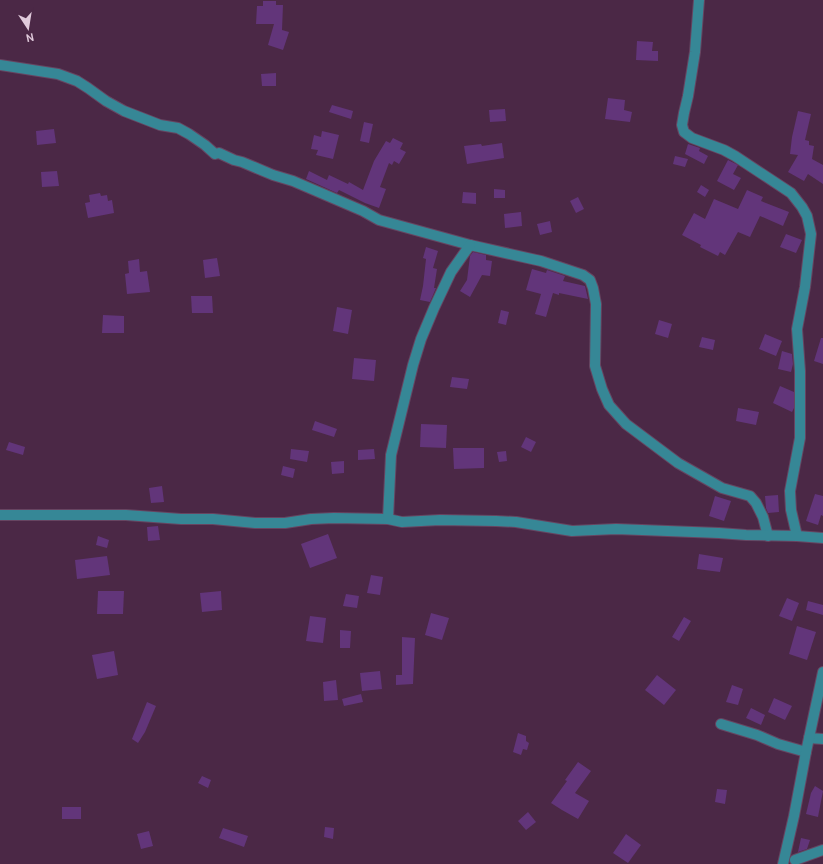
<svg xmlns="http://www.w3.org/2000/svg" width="823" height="864" font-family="Cabin,sans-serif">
<rect width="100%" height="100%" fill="#4b2846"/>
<!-- building -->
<g fill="#62357a">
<path d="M 263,1 L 276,1 L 276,5 L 283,5 L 282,30 L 289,32 L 283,50 L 268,45 L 274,24 L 256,24 L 257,6 L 263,6 Z"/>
<path d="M 637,41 L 653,42 L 652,51 L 658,51 L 658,61 L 636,60 Z"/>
<path d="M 276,73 L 276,86 L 262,86 L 261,74 Z"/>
<path d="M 608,98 L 625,100 L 624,110 L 632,112 L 630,122 L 605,119 Z"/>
<path d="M 332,105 L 353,111 L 351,119 L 329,112 Z"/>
<path d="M 505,109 L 506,121 L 490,122 L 489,110 Z"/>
<path d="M 798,111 L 811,114 L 805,140 L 809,141 L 809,145 L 814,146 L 812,159 L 823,165 L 823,184 L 808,174 L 804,181 L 788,172 L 798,155 L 790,154 L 792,137 Z"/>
<path d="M 364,122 L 373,124 L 369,143 L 360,141 Z"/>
<path d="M 54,129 L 56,143 L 37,145 L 36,131 Z"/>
<path d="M 322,131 L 339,135 L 333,159 L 316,155 L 318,150 L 311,149 L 314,135 L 321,137 Z"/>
<path d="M 393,138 L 403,143 L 400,149 L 406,152 L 399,164 L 394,161 L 392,165 L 389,163 L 380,187 L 386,189 L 379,208 L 365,203 L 339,190 L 337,193 L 306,179 L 309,171 L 327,180 L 329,175 L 348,184 L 349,182 L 363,190 L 374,161 L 386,141 L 390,143 Z"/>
<path d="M 502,143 L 504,158 L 467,164 L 464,146 L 481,144 L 482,146 Z"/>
<path d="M 688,144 L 700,148 L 699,151 L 708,156 L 704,164 L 685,154 Z"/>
<path d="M 675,156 L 688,159 L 685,167 L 673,164 Z"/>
<path d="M 728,160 L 738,165 L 733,174 L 741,178 L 734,190 L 717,181 Z"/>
<path d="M 57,171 L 59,186 L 42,187 L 41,172 Z"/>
<path d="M 701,185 L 709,190 L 705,197 L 697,192 Z"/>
<path d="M 494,189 L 505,190 L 505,198 L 494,198 Z"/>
<path d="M 747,190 L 763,197 L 761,201 L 789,212 L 783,226 L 760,216 L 750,237 L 738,232 L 725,255 L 720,252 L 718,256 L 700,247 L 701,245 L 682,235 L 694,213 L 705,219 L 714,199 L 738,209 Z"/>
<path d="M 463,192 L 476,193 L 476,204 L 462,203 Z"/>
<path d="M 100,193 L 101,196 L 107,195 L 108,201 L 112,200 L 114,213 L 88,218 L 85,203 L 90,202 L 89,195 Z"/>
<path d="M 578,197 L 584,209 L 576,213 L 570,201 Z"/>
<path d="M 521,212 L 522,226 L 505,228 L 504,214 Z"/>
<path d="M 550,221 L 552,232 L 540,235 L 537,224 Z"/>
<path d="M 786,234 L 802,240 L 796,253 L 780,247 Z"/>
<path d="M 426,247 L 438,251 L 433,268 L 437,269 L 434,288 L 436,288 L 430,302 L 420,300 L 423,286 L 426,259 L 423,258 Z"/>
<path d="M 473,252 L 486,255 L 486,260 L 492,261 L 490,276 L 482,275 L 470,297 L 460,291 L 467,280 L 470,256 Z"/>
<path d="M 217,258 L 220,276 L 205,278 L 203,260 Z"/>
<path d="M 139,259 L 140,272 L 147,271 L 150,292 L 127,294 L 125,274 L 129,273 L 128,261 Z"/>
<path d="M 532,269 L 546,273 L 547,270 L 565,276 L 563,281 L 585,286 L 588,299 L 559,293 L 559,295 L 553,293 L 546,317 L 535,314 L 541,294 L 526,290 Z"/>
<path d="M 191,296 L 212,296 L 213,313 L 192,313 Z"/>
<path d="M 337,307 L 352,310 L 348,334 L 333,331 Z"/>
<path d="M 501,310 L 509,312 L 506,325 L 498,323 Z"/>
<path d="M 103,315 L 124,316 L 124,333 L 102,333 Z"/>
<path d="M 659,320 L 672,324 L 668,338 L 655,334 Z"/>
<path d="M 765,334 L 782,341 L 776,356 L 759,349 Z"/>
<path d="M 702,337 L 715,340 L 713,350 L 699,347 Z"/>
<path d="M 821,338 L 823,338 L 823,364 L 814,361 Z"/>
<path d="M 782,351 L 792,354 L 793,364 L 791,372 L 778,369 Z"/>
<path d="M 354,358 L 376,360 L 374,381 L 352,379 Z"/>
<path d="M 452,377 L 469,379 L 467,389 L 450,387 Z"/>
<path d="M 780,386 L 794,392 L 794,408 L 792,412 L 773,403 Z"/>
<path d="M 738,408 L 759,412 L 756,425 L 736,421 Z"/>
<path d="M 315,421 L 337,429 L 334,437 L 312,430 Z"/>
<path d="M 421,424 L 447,425 L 446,448 L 420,447 Z"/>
<path d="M 526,437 L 536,442 L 531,452 L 521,447 Z"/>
<path d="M 9,442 L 25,447 L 23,455 L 6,450 Z"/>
<path d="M 453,448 L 484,448 L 484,468 L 454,469 Z"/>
<path d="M 291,449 L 309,451 L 307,462 L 290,459 Z"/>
<path d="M 374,449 L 375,459 L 358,460 L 358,450 Z"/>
<path d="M 506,451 L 507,461 L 499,462 L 497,452 Z"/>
<path d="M 344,461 L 344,473 L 332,474 L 331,462 Z"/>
<path d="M 283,466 L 295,469 L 293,478 L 281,475 Z"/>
<path d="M 162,486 L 164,502 L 151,503 L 149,488 Z"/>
<path d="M 815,494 L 823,496 L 823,516 L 821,515 L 818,525 L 806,521 Z"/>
<path d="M 778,495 L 779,512 L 768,513 L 766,508 L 765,496 Z"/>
<path d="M 715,496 L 731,501 L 724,521 L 709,516 Z"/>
<path d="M 158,526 L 160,540 L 148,541 L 147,527 Z"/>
<path d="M 328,534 L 337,558 L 310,568 L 301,544 Z"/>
<path d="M 98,536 L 109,540 L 107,548 L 96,545 Z"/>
<path d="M 699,554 L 723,558 L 720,572 L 697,569 Z"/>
<path d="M 107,556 L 110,575 L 77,579 L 75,560 Z"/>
<path d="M 371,575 L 383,577 L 380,595 L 367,593 Z"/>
<path d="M 98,591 L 124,591 L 123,614 L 97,614 Z"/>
<path d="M 221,591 L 222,610 L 202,612 L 200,593 Z"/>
<path d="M 346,594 L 359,596 L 357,608 L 343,606 Z"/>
<path d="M 787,598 L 799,603 L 792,621 L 779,616 Z"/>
<path d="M 808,601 L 823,605 L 823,615 L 806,610 Z"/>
<path d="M 431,613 L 449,618 L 442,640 L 425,635 Z"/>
<path d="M 310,616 L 326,618 L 323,643 L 306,641 Z"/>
<path d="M 684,617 L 691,621 L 679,641 L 672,637 Z"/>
<path d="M 797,626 L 816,632 L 807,660 L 789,654 Z"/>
<path d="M 340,630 L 351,631 L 350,648 L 340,648 Z"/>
<path d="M 402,637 L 415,638 L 413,684 L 396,685 L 396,675 L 402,675 Z"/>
<path d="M 114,651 L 118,675 L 97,679 L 92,655 Z"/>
<path d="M 380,671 L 382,689 L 362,691 L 360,673 Z"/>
<path d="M 657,675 L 676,690 L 664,705 L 645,690 Z"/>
<path d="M 336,680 L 338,700 L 324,701 L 323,682 Z"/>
<path d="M 732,685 L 743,689 L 738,705 L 726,702 Z"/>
<path d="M 361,694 L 363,702 L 344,706 L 342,699 Z"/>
<path d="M 774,698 L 792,706 L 785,720 L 768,712 Z"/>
<path d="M 147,702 L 156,706 L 145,732 L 138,743 L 132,739 Z"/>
<path d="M 751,708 L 765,715 L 761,725 L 746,718 Z"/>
<path d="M 518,733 L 526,736 L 526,741 L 529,743 L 527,750 L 523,749 L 521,755 L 513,752 Z"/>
<path d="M 578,762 L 591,771 L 575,793 L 589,801 L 578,819 L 562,810 L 551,803 L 567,781 L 565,780 Z"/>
<path d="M 202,776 L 211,780 L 208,788 L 198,783 Z"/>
<path d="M 815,786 L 823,791 L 818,817 L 806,814 L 811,793 Z"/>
<path d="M 717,789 L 727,790 L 725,804 L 715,802 Z"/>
<rect x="62" y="807" width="19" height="12"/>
<path d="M 528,812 L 536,822 L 526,830 L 518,821 Z"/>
<path d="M 325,827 L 334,828 L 333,839 L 324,837 Z"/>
<path d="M 223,828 L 248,836 L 244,847 L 219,838 Z"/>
<path d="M 149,831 L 153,846 L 141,849 L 137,834 Z"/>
<path d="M 626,834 L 641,845 L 628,863 L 613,853 Z"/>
<path d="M 801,838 L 810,840 L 807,849 L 798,852 Z"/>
</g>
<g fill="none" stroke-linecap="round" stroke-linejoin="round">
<defs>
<g id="minor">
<path d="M 699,0 L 695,52 L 688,96 L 684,113 L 682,125 L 684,132 L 692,138 L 724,150 L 735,156 L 791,193 L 802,207 L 807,216 L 811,234 L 805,287 L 797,329 L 800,371 L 800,438 L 790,491 L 791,510 L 797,536"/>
<path d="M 0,65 L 58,74 L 77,81 L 88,88 L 106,101 L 124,111 L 160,125 L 178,128 L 189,134 L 205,145 L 215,154 L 219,153 L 234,160 L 242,162 L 273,175 L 293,181 L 363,211 L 379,220 L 470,245 L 541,261 L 583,275 L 590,280 L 593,288 L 596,304 L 595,366 L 602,389 L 609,405 L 626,424 L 678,463 L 722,488 L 750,496 L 756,503 L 763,517 L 768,536"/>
<path d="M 0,515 L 126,515 L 181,519 L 213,519 L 255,523 L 285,523 L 311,519 L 334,518 L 388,519 L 402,522 L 440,520 L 496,521 L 516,522 L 572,531 L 616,529 L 719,533 L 746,535 L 797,536 L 823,538"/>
<path d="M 388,519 L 391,455 L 413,365 L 421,339 L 434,308 L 451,272 L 470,245"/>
<path d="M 721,724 L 757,735 L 778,744 L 806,752"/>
<path d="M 809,738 L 823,739"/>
<path d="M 795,860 L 823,850"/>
<path d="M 783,864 L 794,816 L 806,752 L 823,672"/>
</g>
</defs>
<!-- minor casing -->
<use href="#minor" stroke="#664561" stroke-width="12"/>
<!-- minor -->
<use href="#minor" stroke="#368796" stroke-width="10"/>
</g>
<!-- north arrow -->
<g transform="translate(28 28) rotate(168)" stroke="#4b2846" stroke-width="3" paint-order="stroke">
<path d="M0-3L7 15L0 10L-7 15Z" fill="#e0cadb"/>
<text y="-6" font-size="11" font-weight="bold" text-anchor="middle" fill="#e0cadb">N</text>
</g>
</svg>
